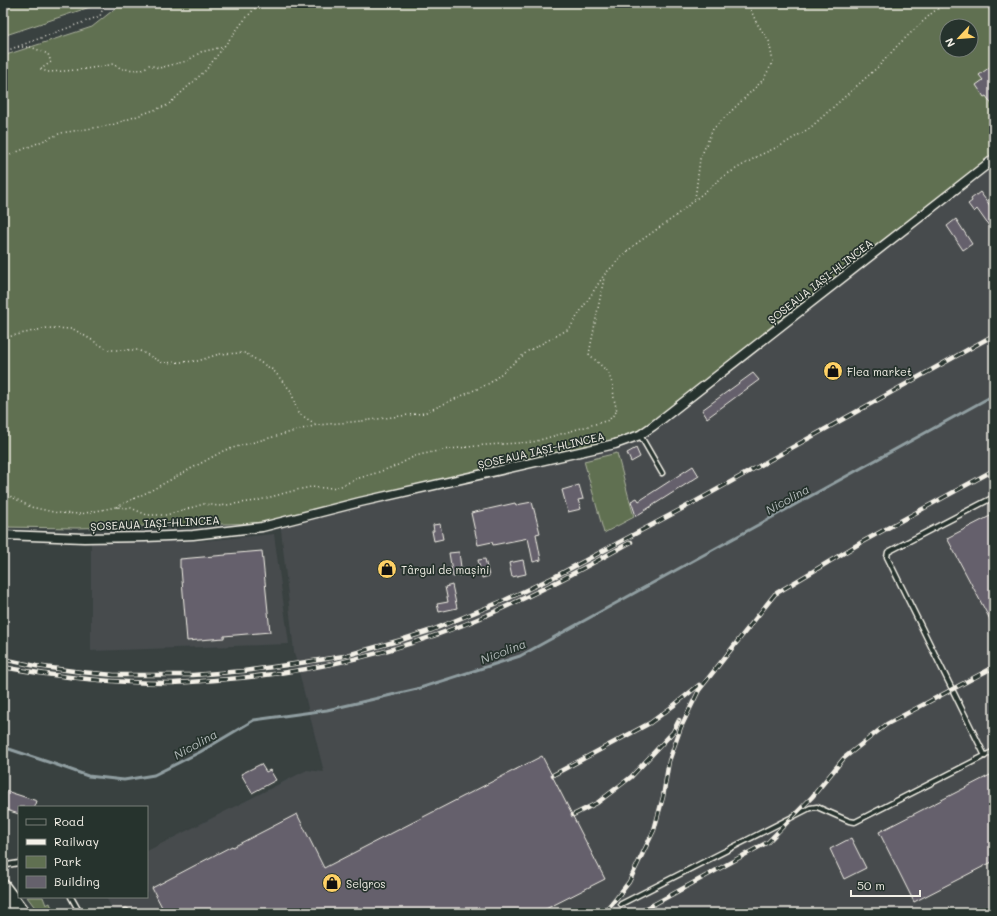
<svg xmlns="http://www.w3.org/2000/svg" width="997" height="916" font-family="Mali,sans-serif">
<rect width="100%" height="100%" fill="#394140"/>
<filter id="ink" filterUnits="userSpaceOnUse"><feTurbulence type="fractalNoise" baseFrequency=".025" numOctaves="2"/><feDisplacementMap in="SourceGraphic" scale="8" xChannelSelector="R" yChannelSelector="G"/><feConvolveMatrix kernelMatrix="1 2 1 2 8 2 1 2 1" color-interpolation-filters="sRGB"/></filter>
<g filter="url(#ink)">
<!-- built -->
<g fill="#464b4d">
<path d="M 994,153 L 994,913 L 114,913 L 106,897 L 147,897 L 147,851 L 307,770 L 324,772 L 294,652 L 280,520 Z"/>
<path d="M 274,534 L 289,644 L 91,651 L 91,542 L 202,541 Z"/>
</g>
<!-- green -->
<g fill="#607051" stroke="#aab09c" fill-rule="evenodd">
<path d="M 3,3 L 98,3 L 99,4 L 3,36 Z"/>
<path d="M 122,3 L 994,3 L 994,153 L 636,437 L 262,523 L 77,528 L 3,527 L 3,56 L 92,27 ZM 947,26 L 971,26 L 971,50 L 947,50 Z"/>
<path d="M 617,453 L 634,517 L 604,533 L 584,461 Z"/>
<path d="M 27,897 L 43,897 L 46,905 L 50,903 L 54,913 L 39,913 Z"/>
</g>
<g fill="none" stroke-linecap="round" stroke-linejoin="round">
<!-- stream -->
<path stroke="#909ea1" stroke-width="3" d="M 3,747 L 57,765 L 88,776 L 124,780 L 154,775 L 200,752 L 254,720 L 327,710 L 417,689 L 520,656 L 994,395"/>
</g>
<!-- building -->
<g fill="#65616c" stroke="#f4f1e8">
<path d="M 990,67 L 994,73 L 994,82 L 991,84 L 994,88 L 994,107 L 986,96 L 984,97 L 976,85 L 983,80 L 979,75 Z"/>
<path d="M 980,192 L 994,211 L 994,223 L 989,226 L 977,209 L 974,212 L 968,204 L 972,201 L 971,199 Z"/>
<path d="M 956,219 L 972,244 L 963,250 L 947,226 Z"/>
<path d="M 753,373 L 759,380 L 707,418 L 702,410 Z"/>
<path d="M 636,448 L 640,457 L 631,462 L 627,453 Z"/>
<path d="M 693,466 L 699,476 L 636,516 L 631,501 L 637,498 L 639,501 Z"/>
<path d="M 579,485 L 583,499 L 578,500 L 581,509 L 568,512 L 562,490 Z"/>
<path d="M 532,502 L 540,533 L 536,534 L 541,560 L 533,562 L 528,538 L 493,545 L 492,542 L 478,545 L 471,513 L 515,503 L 516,505 Z"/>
<path d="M 994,514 L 994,627 L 947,538 Z"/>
<path d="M 440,524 L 443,539 L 434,541 L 432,531 L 434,531 L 433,525 Z"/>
<path d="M 262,551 L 270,632 L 224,636 L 224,638 L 187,641 L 181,568 L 180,568 L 180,559 L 226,555 L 226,554 Z"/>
<path d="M 459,552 L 462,575 L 453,577 L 449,553 Z"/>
<path d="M 485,559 L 489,576 L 482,578 L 478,560 Z"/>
<path d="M 523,560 L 526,574 L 512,577 L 509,563 Z"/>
<path d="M 452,585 L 457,608 L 439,612 L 437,604 L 448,602 L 445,587 Z"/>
<path d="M 542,756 L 605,879 L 538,913 L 165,913 L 152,888 L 232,846 L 233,847 L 297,814 L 324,868 Z"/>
<path d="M 261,764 L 266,772 L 270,770 L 276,780 L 252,793 L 241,774 Z"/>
<path d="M 994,773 L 994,861 L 914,902 L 879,832 Z"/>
<path d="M 3,790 L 37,801 L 35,807 L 19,807 L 19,814 L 3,809 Z"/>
<path d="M 851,838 L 866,868 L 844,879 L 830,849 Z"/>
</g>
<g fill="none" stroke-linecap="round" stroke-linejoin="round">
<defs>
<g id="lane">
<path d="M 640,435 L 662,473"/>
<path d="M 985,756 L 887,557 L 888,552 L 994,497"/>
<path d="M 3,868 L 7,865 L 19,863"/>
<path d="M 71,897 L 80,913"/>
<path d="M 621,904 L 810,808 L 817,807 L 849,821 L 855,822 L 994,751"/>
<path d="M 126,911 L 126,913"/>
</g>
<path id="street" d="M 3,535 L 84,538 L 145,537 L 193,535 L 262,527 L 360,502 L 615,444 L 640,435 L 653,426 L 994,159"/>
<g id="secondary">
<path d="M 3,885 L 24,913"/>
<path d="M 3,901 L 12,913"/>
</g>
</defs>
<!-- lane casing -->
<use href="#lane" stroke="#f4f1e8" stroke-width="7"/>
<!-- street casing -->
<use href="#street" stroke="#f4f1e8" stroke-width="11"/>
<!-- secondary casing -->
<use href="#secondary" stroke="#f4f1e8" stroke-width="14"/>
<!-- path -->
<g stroke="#f4f1e8" stroke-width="1.5" stroke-dasharray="1 3" stroke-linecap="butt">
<path d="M 18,47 L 31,47 L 48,54 L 51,62 L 41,69 L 47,72 C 69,71 92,69 113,64 L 122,69 L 142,70 L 149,65 L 159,68 L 187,61 L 201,52 L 223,47"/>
<path d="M 3,52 L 100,16 L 105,3"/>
<path d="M 3,158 L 61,133 L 112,125 L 168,105 L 206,70 L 245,19 L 260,3"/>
<path d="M 695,199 L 700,159 L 713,129 L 763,80 L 773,62 L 769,41 L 756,22 L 748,3"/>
<path d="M 3,338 L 47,328 L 73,329 L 109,350 L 138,350 L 163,363 L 198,361 L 219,354 L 245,353 L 273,370 L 291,391 L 298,413 L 317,425"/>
<path d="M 3,494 L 6,494 L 31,507 L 58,513 L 81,514 L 116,507 L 131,508 L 147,515 L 166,515 L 204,504 L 219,506 L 256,501 L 296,490 L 311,487 L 326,488 L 339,487 L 356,479 L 376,473 L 398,465 L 415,456 L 442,450 L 485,445 L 533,442 L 609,420 L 617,411 L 614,399 L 613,386 L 608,372 L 589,354 L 604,278"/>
<path d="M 116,507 L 150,491 L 225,450 L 317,425 L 362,421 L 424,413 L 490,383 L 528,351 L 569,329 L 604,275 L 633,246 L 673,218 L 724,176 L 760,155 L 782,145 L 810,128 L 879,66 L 899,44 L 933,12 L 947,3"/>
</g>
<!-- lane -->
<use href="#lane" stroke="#26332d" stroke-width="4"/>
<!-- street -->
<use href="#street" stroke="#26332d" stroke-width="8"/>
<!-- secondary -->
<use href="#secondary" stroke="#26332d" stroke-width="11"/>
<defs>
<g id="rail">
<path d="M 3,659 L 36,666 L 81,672 L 114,675 L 193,675 L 244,671 L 294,664 L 344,656 L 401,640 L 432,630 L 505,600 L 556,576 L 691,504 L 994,335"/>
<path d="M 3,667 C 57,677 112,683 167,683 C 183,683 200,681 216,680 C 300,674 384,656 463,625 C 521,602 577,572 631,542"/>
<path d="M 553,775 L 650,723 L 673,706 L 699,685"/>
<path d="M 573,815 L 597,803 L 631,777 L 673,732 L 679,720"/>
<path d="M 604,913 L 615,900 L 629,882 L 654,830 L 663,797 L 669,761 L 681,727 L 699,690 L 775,594 L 862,542 L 994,470"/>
<path d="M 638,913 L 768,842 L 812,797 L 844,758 L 887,724 L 994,667"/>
</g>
</defs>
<!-- rail casing -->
<use href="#rail" stroke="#f4f1e8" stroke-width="4.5"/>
<!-- rail -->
<use href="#rail" stroke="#26332d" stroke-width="3" stroke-dasharray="9" stroke-linecap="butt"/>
</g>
</g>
<!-- icons -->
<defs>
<symbol id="shop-disc" viewBox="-11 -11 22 22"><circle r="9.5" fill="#ffd166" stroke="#26332d"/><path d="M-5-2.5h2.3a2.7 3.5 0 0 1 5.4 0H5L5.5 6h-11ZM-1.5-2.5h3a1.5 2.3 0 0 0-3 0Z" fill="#111"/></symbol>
</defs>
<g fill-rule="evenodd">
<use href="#shop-disc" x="822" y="360" width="22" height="22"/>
<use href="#shop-disc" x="376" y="558" width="22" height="22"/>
<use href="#shop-disc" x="321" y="872" width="22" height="22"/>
</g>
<g text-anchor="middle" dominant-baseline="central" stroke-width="3.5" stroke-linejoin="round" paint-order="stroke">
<!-- street labels -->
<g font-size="11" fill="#f4f1e8" stroke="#26332d">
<text transform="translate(820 281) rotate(-38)">ȘOSEAUA IAȘI-HLINCEA</text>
<text transform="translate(541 450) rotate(-13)">ȘOSEAUA IAȘI-HLINCEA</text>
<text transform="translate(155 523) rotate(-3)">ȘOSEAUA IAȘI-HLINCEA</text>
</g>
<!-- poi labels -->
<g font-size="11" fill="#f4f1e8" stroke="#26332d" text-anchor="start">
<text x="847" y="371">Flea market</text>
<text x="401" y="569">Târgul de mașini</text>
<text x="346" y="883">Selgros</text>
</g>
<!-- water labels -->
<g font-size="12" font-style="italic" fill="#b2b9b9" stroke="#26332d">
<text transform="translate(787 499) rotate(-29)">Nicolina</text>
<text transform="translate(503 651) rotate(-21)">Nicolina</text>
<text transform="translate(195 744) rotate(-29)">Nicolina</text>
</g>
</g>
<!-- margin -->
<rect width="997" height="916" fill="none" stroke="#26332d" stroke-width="16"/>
<rect x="8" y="8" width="981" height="900" fill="none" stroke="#f4f1e8" stroke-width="1.5" filter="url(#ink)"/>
<!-- legend -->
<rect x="18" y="806" width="130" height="92" fill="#26332d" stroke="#787f78"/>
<rect x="26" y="819" width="20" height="6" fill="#26332d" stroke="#787f78"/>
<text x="54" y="826" font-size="12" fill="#f4f1e8">Road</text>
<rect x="26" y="839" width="20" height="6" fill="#f4f1e8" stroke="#787f78"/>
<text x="54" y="846" font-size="12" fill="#f4f1e8">Railway</text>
<rect x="26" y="856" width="20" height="12" fill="#607051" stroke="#787f78"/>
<text x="54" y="866" font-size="12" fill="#f4f1e8">Park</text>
<rect x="26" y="876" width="20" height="12" fill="#65616c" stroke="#787f78"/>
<text x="54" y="886" font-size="12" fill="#f4f1e8">Building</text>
<!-- north arrow -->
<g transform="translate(959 38) rotate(244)"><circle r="19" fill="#26332d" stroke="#787f78"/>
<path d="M0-3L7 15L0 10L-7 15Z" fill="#ffd166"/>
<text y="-6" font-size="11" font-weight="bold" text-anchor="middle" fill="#f4f1e8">N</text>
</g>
<!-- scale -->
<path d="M851 890v6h69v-6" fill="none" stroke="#f4f1e8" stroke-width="2"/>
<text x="857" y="890" font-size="12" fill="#f4f1e8" stroke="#26332d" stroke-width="3" paint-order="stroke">50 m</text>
</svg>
